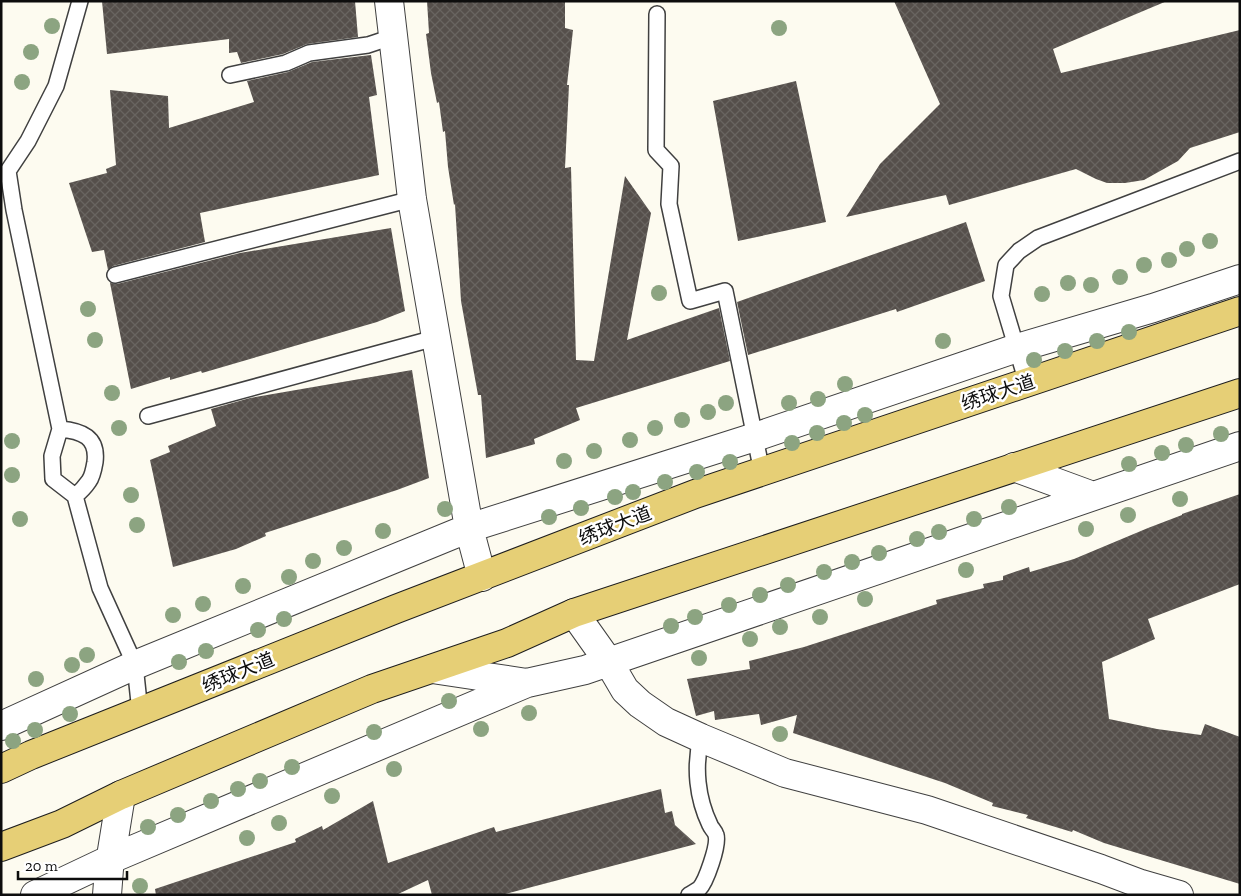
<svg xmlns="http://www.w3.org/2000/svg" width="1241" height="896" font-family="'Zilla Slab','Noto Sans SC',serif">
<defs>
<pattern id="building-cross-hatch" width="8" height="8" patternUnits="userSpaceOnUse" patternTransform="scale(1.25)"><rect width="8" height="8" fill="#554f4b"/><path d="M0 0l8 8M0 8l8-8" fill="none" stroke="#686460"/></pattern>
</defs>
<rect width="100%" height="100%" fill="#fdfbf0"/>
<!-- building -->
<path fill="url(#building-cross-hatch)" d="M102,1h253l3,36 -51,7 -24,10 -42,9 -4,-11 -8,1v-14l-122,15z
M427,1h138v27l8,2 -6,55h2l-4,83 6,-1 5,193 18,1 31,-185 26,37 -24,127 92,-32 11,53 -154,47 4,12 -46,19 1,5 -49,14 -5,-63h-3l-17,-94 -6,-97 -1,1 -6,-38 -3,-36 -2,1 -4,-30 -2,1 -6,-30 -5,-39 3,-1z
M894,1h273l-114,48 8,24 179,-43v102l-50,16 -12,13 -34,19 -19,3h-18l-11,-4 -20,-10 -127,36 -3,-10 -100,22 34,-53 60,-60z
M371,55l6,40 -8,2 10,78 -179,38 5,29 -92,24 -5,4 -4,-20 -12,2 -23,-69 38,-10 -1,-4 10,-4 -6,-75 58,6 1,32 85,-26 -7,-21 41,-9 24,-10z
M796,81l30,141 -88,19 -25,-140z
M966,222l19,59 -88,31 -1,-3 -148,46 -11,-53z
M391,228l14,83 -28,11 -175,51 -1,-2 -31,9v-3l-39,12 -21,-106 7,1 123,-31z
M412,370l17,108 -32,12 -132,43 1,3 -30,13 -63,18 -23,-107 20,-8 -2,-6 48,-20 -5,-17 39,-11z
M1240,494v90l-92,35 7,20 -53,23 7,57 48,10 44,6 4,-11 35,13v147l-136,-41 -31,-13 -1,2 -46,-14 2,-3 -36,-9 1,-3 -48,-20 -152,-50 4,-18 -36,10 -2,-11 -44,6 -1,-9 -18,5 -9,-37 63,-10 -1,-8 55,-14 133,-43 -1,-4 48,-12 -1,-4 20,-4v-4l26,-9 1,5 44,-13 74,-31 34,-13v-1z
M661,789l4,24 7,-2 3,14 21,19 -195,51h-69l-4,-15 -32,15h-240l-1,-6 141,-47 -1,-3 27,-13 1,4 50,-29 15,62 106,-36 2,5z"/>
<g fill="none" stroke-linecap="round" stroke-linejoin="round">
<defs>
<path id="lane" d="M80,1l-24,85 -28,55 -20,30 6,39 46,219 -8,27 1,23 22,17 25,92 35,77 5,47
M657,14l-1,136 15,16 -2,38 21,97 35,-10 37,181
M230,75l56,-12 23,-10 59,-8 24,-8
M115,275l297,-76
M1027,383l-26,-87 5,-31 13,-14 19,-13 202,-77
M148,416l287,-78
M60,429c22,2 38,8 35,33 -1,6 -3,15 -6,19 -4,6 -9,11 -14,15
M689,895c3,-2 7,-4 10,-6 7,-7 20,-44 17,-54 -1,-4 -5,-7 -6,-10 -13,-27 -16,-58 -9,-87"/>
<path id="street" d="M389,1l23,198 57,329 13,49
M1014,467l79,29
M574,613l34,48 17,29 15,14 26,18 35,16 84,35 142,37 174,59 40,15 38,11
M432,669l95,14
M1,726l134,-61 334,-137 286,-91 262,-89 136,-40 87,-29
M35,895l76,-36 416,-176 58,-13 655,-224
M107,895l2,-26 12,-74"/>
<path id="primary" d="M1,769l30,-14 365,-146 299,-115 545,-183
M1,847l61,-23 59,-29 251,-106 135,-46 67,-30 666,-220"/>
</defs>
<!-- lane casing -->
<use href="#lane" stroke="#404040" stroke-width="18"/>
<!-- street casing -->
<use href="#street" stroke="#404040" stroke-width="30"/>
<!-- primary casing -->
<use href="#primary" stroke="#1e1e1e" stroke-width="30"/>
<!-- lane -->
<use href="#lane" stroke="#fff" stroke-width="15"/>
<!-- street -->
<use href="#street" stroke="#fff" stroke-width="28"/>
<!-- primary -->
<use href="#primary" stroke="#e6cf76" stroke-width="28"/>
</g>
<!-- trees -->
<g fill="#8ca481">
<circle cx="52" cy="26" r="8"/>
<circle cx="779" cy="28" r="8"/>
<circle cx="31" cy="52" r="8"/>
<circle cx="22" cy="82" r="8"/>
<circle cx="1210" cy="241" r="8"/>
<circle cx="1187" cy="249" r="8"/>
<circle cx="1169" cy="260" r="8"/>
<circle cx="1144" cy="265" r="8"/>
<circle cx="1120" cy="277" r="8"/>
<circle cx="1068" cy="283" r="8"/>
<circle cx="1091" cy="285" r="8"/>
<circle cx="659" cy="293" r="8"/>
<circle cx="1042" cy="294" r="8"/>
<circle cx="88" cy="309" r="8"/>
<circle cx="1129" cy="332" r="8"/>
<circle cx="95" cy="340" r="8"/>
<circle cx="943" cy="341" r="8"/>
<circle cx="1097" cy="341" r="8"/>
<circle cx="1065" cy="351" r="8"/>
<circle cx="1034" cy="360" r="8"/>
<circle cx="845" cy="384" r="8"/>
<circle cx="112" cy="393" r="8"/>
<circle cx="818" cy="399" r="8"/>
<circle cx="726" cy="403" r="8"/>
<circle cx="789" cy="403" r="8"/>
<circle cx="708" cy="412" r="8"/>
<circle cx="865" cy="415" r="8"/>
<circle cx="682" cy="420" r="8"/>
<circle cx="844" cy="423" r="8"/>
<circle cx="119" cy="428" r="8"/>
<circle cx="655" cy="428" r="8"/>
<circle cx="817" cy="433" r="8"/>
<circle cx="1221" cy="434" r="8"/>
<circle cx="630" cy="440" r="8"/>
<circle cx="12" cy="441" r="8"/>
<circle cx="792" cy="443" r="8"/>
<circle cx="1186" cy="445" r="8"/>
<circle cx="594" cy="451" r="8"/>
<circle cx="1162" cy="453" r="8"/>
<circle cx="564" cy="461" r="8"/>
<circle cx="730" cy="462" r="8"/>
<circle cx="1129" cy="464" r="8"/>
<circle cx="697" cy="472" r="8"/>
<circle cx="12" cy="475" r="8"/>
<circle cx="665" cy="482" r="8"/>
<circle cx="633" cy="492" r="8"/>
<circle cx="131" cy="495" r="8"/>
<circle cx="615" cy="497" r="8"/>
<circle cx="1180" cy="499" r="8"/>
<circle cx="1009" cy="507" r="8"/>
<circle cx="581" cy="508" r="8"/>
<circle cx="445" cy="509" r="8"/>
<circle cx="1128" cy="515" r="8"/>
<circle cx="549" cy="517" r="8"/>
<circle cx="20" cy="519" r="8"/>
<circle cx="974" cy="519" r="8"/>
<circle cx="137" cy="525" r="8"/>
<circle cx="1086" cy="529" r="8"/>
<circle cx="383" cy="531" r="8"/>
<circle cx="939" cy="532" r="8"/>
<circle cx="917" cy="539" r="8"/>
<circle cx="344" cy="548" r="8"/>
<circle cx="879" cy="553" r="8"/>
<circle cx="313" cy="561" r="8"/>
<circle cx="852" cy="562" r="8"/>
<circle cx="966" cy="570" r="8"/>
<circle cx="824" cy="572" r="8"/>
<circle cx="289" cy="577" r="8"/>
<circle cx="788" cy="585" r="8"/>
<circle cx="243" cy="586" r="8"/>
<circle cx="760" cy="595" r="8"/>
<circle cx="865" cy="599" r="8"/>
<circle cx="203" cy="604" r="8"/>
<circle cx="729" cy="605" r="8"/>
<circle cx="173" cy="615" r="8"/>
<circle cx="695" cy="617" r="8"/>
<circle cx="820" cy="617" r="8"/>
<circle cx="284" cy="619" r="8"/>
<circle cx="671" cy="626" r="8"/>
<circle cx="780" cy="627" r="8"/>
<circle cx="258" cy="630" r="8"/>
<circle cx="750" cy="639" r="8"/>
<circle cx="206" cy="651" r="8"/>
<circle cx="87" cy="655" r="8"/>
<circle cx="699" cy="658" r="8"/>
<circle cx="179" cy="662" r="8"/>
<circle cx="72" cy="665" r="8"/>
<circle cx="36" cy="679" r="8"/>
<circle cx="449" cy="701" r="8"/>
<circle cx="529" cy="713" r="8"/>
<circle cx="70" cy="714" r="8"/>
<circle cx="481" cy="729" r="8"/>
<circle cx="35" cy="730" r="8"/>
<circle cx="374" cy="732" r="8"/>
<circle cx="780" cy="734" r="8"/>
<circle cx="13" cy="741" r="8"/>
<circle cx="292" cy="767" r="8"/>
<circle cx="394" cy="769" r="8"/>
<circle cx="260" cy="781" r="8"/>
<circle cx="238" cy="789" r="8"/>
<circle cx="332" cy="796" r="8"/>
<circle cx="211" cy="801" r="8"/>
<circle cx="178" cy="815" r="8"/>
<circle cx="279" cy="823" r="8"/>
<circle cx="148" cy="827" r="8"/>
<circle cx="247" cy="838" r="8"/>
<circle cx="140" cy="886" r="8"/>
</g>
<g text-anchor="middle" stroke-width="5" stroke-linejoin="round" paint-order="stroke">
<!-- street labels -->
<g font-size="19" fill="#0d0d0d" stroke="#fff">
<text transform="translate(998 392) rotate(-18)" y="7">绣球大道</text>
<text transform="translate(615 525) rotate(-21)" y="7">绣球大道</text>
<text transform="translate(238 672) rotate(-22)" y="7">绣球大道</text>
</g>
</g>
<!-- border -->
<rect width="1241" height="896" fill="none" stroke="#0d0d0d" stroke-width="5"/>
<!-- scale -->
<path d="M18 871v8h109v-8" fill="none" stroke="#0d0d0d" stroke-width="2.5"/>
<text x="25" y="871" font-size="15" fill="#0d0d0d" stroke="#ffffff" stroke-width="4" paint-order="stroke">20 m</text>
</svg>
